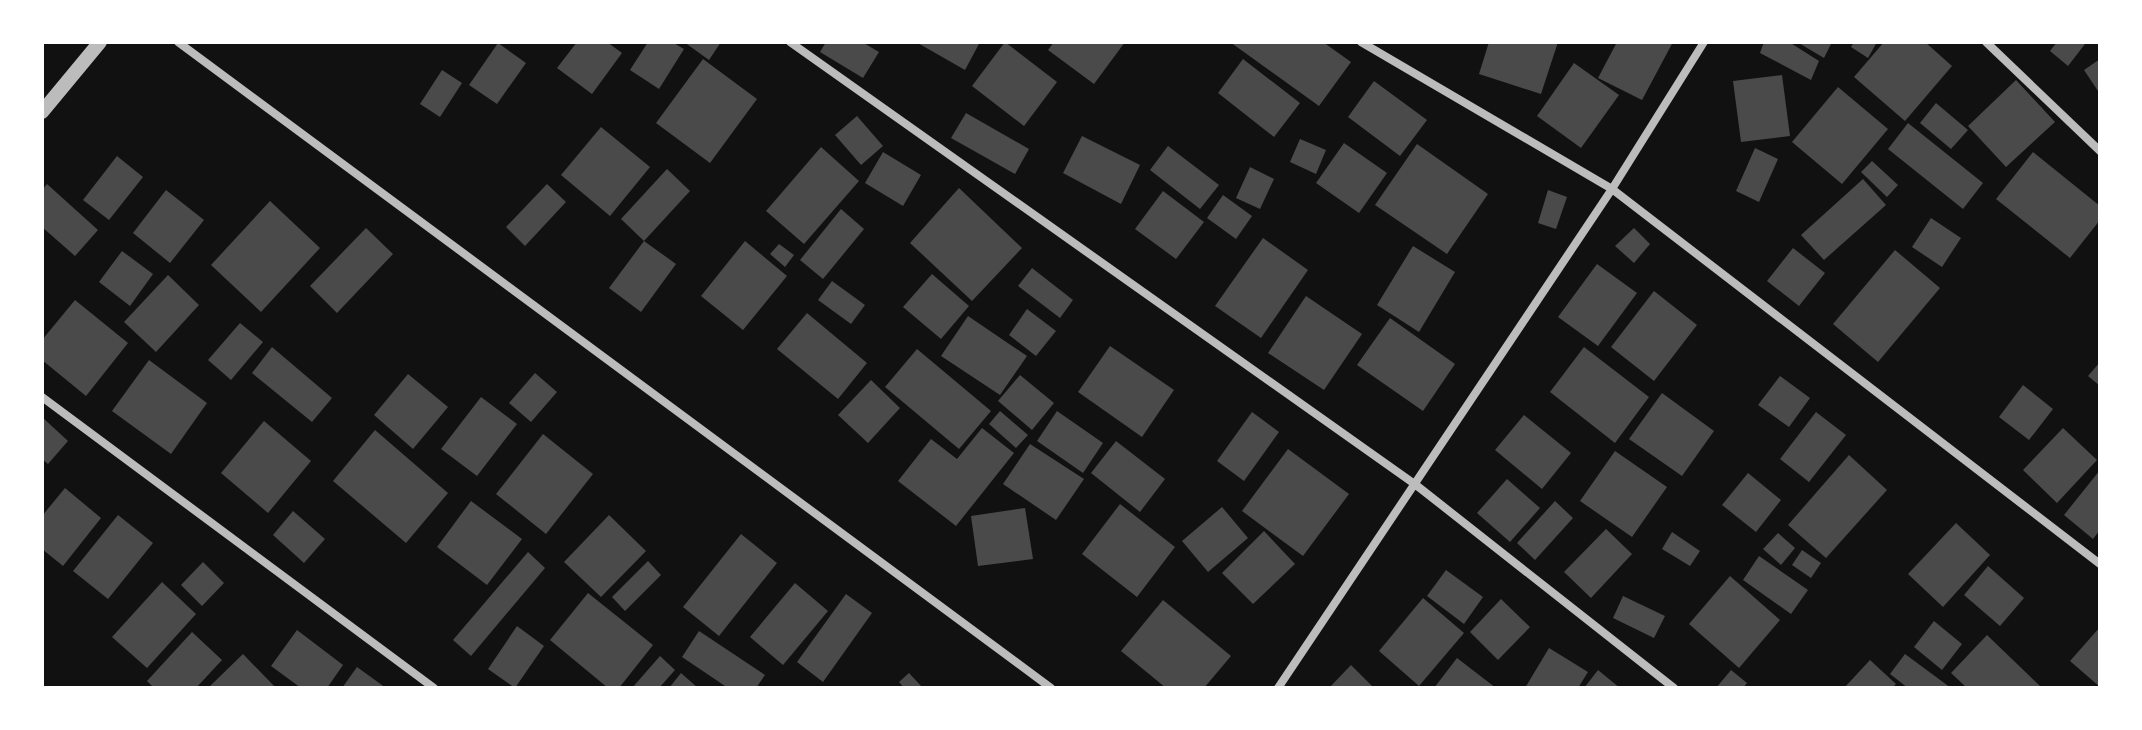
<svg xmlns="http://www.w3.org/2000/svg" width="2142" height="730" font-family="Roboto,sans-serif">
<rect width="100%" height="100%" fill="#111"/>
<!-- building -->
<path fill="#4a4a4a" d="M577,42h30l15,11 -30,41 -35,-26z
M648,42h24l12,7 -25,40 -29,-19z
M684,42h37l-12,18z
M826,42h36l17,10 -16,26 -43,-26z
M916,42h64l-15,28z
M1005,42l52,40 -33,44 -52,-40z
M1054,42h71l-31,42 -46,-34z
M1230,42h93l28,20 -32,44z
M1489,42h69l-17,52 -62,-20z
M1617,42h56l-31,58 -44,-22z
M1764,42h25l30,19 -8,19 -51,-27z
M1797,42h35l-8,16z
M1854,42h23l-9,16 -17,-11z
M1884,42h41l27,24 -47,55 -51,-44z
M2057,42h26l2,2 -17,22 -18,-15z
M498,43l28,20 -29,41 -28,-19z
M703,59l54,40 -47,64 -54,-40z
M1243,59l57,44 -26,34 -56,-44z
M2100,59v35l-16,-24z
M1574,63l45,32 -38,53 -44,-32z
M442,70l20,13 -22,34 -20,-13z
M1782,75l8,61 -49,6 -8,-61z
M2016,80l39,42 -49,45 -38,-41z
M1374,81l53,39 -27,36 -52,-39z
M1838,87l50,42 -46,55 -50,-42z
M1936,103l32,27 -17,19 -31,-26z
M966,113l63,36 -14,25 -64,-36z
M857,116l26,30 -22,19 -26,-30z
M1908,123l75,60 -20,26 -75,-60z
M601,127l49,40 -40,49 -49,-41z
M1082,136l58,29 -19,39 -58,-31z
M1300,139l26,11 -10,24 -26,-12z
M1344,143l43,30 -28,40 -43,-30z
M1417,144l71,50 -41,60 -72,-49z
M1168,146l51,39 -19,24 -50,-39z
M821,147l38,34 -55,63 -38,-33z
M1755,148l23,11 -19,43 -23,-11z
M883,152l38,23 -18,31 -38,-23z
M2033,152l67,54v14l-30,38 -74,-59z
M117,156l26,21 -34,43 -26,-20z
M1872,161l26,24 -11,12 -26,-25z
M1250,167l24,12 -14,30 -24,-11z
M667,169l23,22 -46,50 -23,-22z
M1863,179l23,26 -62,55 -23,-25z
M47,184l51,46 -23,26 -33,-29v-37z
M547,184l19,18 -41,44 -19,-19z
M959,188l63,60 -50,53 -62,-58z
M166,190l38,30 -34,43 -37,-30z
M1548,190l19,7 -11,32 -18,-6z
M1163,191l41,31 -28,37 -41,-30z
M1223,195l29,21 -16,23 -29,-21z
M270,201l50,47 -59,64 -50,-47z
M841,209l23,20 -41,50 -23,-19z
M1931,218l30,20 -19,29 -30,-20z
M366,228l27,26 -56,59 -27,-27z
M1634,228l16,16 -16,19 -19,-17z
M1263,238l45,32 -47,68 -46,-32z
M644,241l32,23 -35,48 -32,-24z
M745,241l42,35 -44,54 -42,-34z
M779,244l15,11 -9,12 -15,-13z
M1413,246l42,26 -36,60 -42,-27z
M1793,248l32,25 -26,33 -32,-25z
M1895,250l45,38 -62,74 -45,-38z
M122,251l31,23 -23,32 -31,-24z
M1597,264l40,29 -39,53 -40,-29z
M1032,268l41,32 -13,18 -42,-32z
M932,274l37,32 -28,33 -38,-32z
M168,275l31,30 -43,47 -32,-30z
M832,281l33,24 -14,19 -33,-24z
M1654,291l43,34 -43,56 -43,-34z
M1306,296l56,38 -38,56 -56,-37z
M75,300l53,43 -42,53 -44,-36v-20z
M1027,309l29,22 -20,25 -27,-21z
M807,313l60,50 -29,36 -61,-50z
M968,316l59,40 -27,39 -59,-39z
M1390,318l65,46 -32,47 -66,-46z
M240,323l23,19 -32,38 -23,-20z
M1110,346l64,44 -32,47 -64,-45z
M272,347l60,51 -20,24 -60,-49z
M1584,347l65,50 -34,46 -65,-51z
M917,349l74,62 -32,38 -74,-62z
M149,360l58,43 -36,51 -59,-43z
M2100,362v24l-12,-10z
M535,373l22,19 -26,30 -22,-19z
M408,374l40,33 -35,42 -39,-34z
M1020,375l34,28 -22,27 -34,-29z
M1780,376l30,22 -21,29 -31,-22z
M871,380l29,28 -32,35 -30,-28z
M2023,385l30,24 -24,31 -30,-23z
M1662,393l52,38 -32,45 -53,-37z
M481,397l36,27 -40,52 -36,-27z
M1000,411l28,24 -12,13 -27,-24z
M1057,411l46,32 -20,30 -46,-32z
M1252,412l27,20 -35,49 -27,-20z
M1816,412l30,23 -37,47 -29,-23z
M1524,415l47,38 -29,36 -47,-39z
M42,417l26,24 -20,23 -6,-5z
M264,421l47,40 -43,52 -47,-40z
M982,428l32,25 -58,73 -58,-45 33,-42 26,20z
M2063,428l34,32 -40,43 -34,-33z
M375,430l73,63 -42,50 -73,-62z
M543,434l50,40 -47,60 -50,-40z
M1116,441l49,38 -25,33 -49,-39z
M1030,444l54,35 -28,41 -53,-36z
M1288,449l61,45 -46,62 -61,-45z
M1615,451l52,36 -35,50 -52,-36z
M1849,455l38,35 -61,68 -38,-33z
M2100,470v60l-7,9 -29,-24z
M1748,473l33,27 -25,32 -34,-27z
M1507,479l33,29 -30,34 -33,-29z
M65,488l36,30 -38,48 -21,-17v-33z
M471,501l51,38 -35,46 -50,-38z
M1555,501l18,17 -38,42 -18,-17z
M1120,504l55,43 -38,50 -55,-43z
M1222,507l26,31 -40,34 -26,-31z
M1025,508l8,51 -55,7 -7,-50z
M293,511l32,28 -21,24 -31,-28z
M118,515l35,28 -45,56 -35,-28z
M609,515l37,36 -45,46 -37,-35z
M1956,523l34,32 -47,52 -35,-33z
M1606,529l26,25 -41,44 -27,-26z
M1264,531l31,33 -42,40 -31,-31z
M1672,532l28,19 -10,15 -28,-17z
M1778,533l17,15 -14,17 -18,-16z
M741,534l36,29 -58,73 -36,-29z
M1802,550l19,13 -10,15 -19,-13z
M528,552l17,16 -74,88 -18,-16z
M1759,556l49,34 -17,24 -48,-34z
M648,561l13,14 -36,36 -13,-14z
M203,562l21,21 -22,23 -21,-21z
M1988,566l36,32 -24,28 -36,-31z
M1446,570l37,27 -19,27 -37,-28z
M1730,576l50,44 -41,48 -50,-44z
M162,582l34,32 -49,54 -35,-31z
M795,583l33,28 -45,54 -33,-28z
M588,593l65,52 -34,43h-11l-58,-48z
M846,594l26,19 -49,69 -26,-20z
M1623,596l42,20 -11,22 -41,-20z
M1423,598l41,35 -45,53 -40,-35z
M1501,599l29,28 -32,33 -28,-28z
M1163,600l68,56 -27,32h-38l-45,-37z
M1934,621l28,23 -20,26 -28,-23z
M517,626l27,20 -29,42 -27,-19z
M2100,627v60l-30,-26z
M297,630l46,35 -16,23h-26l-30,-22z
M699,631l66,44 -9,13h-28l-46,-31z
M192,632l30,28 -26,28h-42l-7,-7z
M1987,635l55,53h-75l-16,-15z
M1549,648l39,24 -10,16h-53z
M243,654l33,34h-68z
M1905,654l46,34h-43l-18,-14z
M660,656l15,14 -16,18h-27z
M1457,658l39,30h-62z
M1870,660l26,24 -4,4h-48z
M1351,665l23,23h-45z
M357,667l29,21h-44z
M1598,670l22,18h-36z
M1731,670l16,13 -4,5h-27z
M681,673l17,15h-29z
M909,673l14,15h-19l-5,-6z"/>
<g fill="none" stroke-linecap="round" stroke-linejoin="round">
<!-- minor -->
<path stroke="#bcbcbc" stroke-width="8" d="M178,42l873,646
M790,42l626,443 258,203
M1361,42l251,147 488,375
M1986,42l114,109
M42,397l392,291
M1278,688l334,-499 92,-147"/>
<!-- tertiary -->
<path stroke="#bcbcbc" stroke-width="14" d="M42,112l58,-70"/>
</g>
<!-- border -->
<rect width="2142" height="730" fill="none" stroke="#ffffff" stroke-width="88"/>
</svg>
